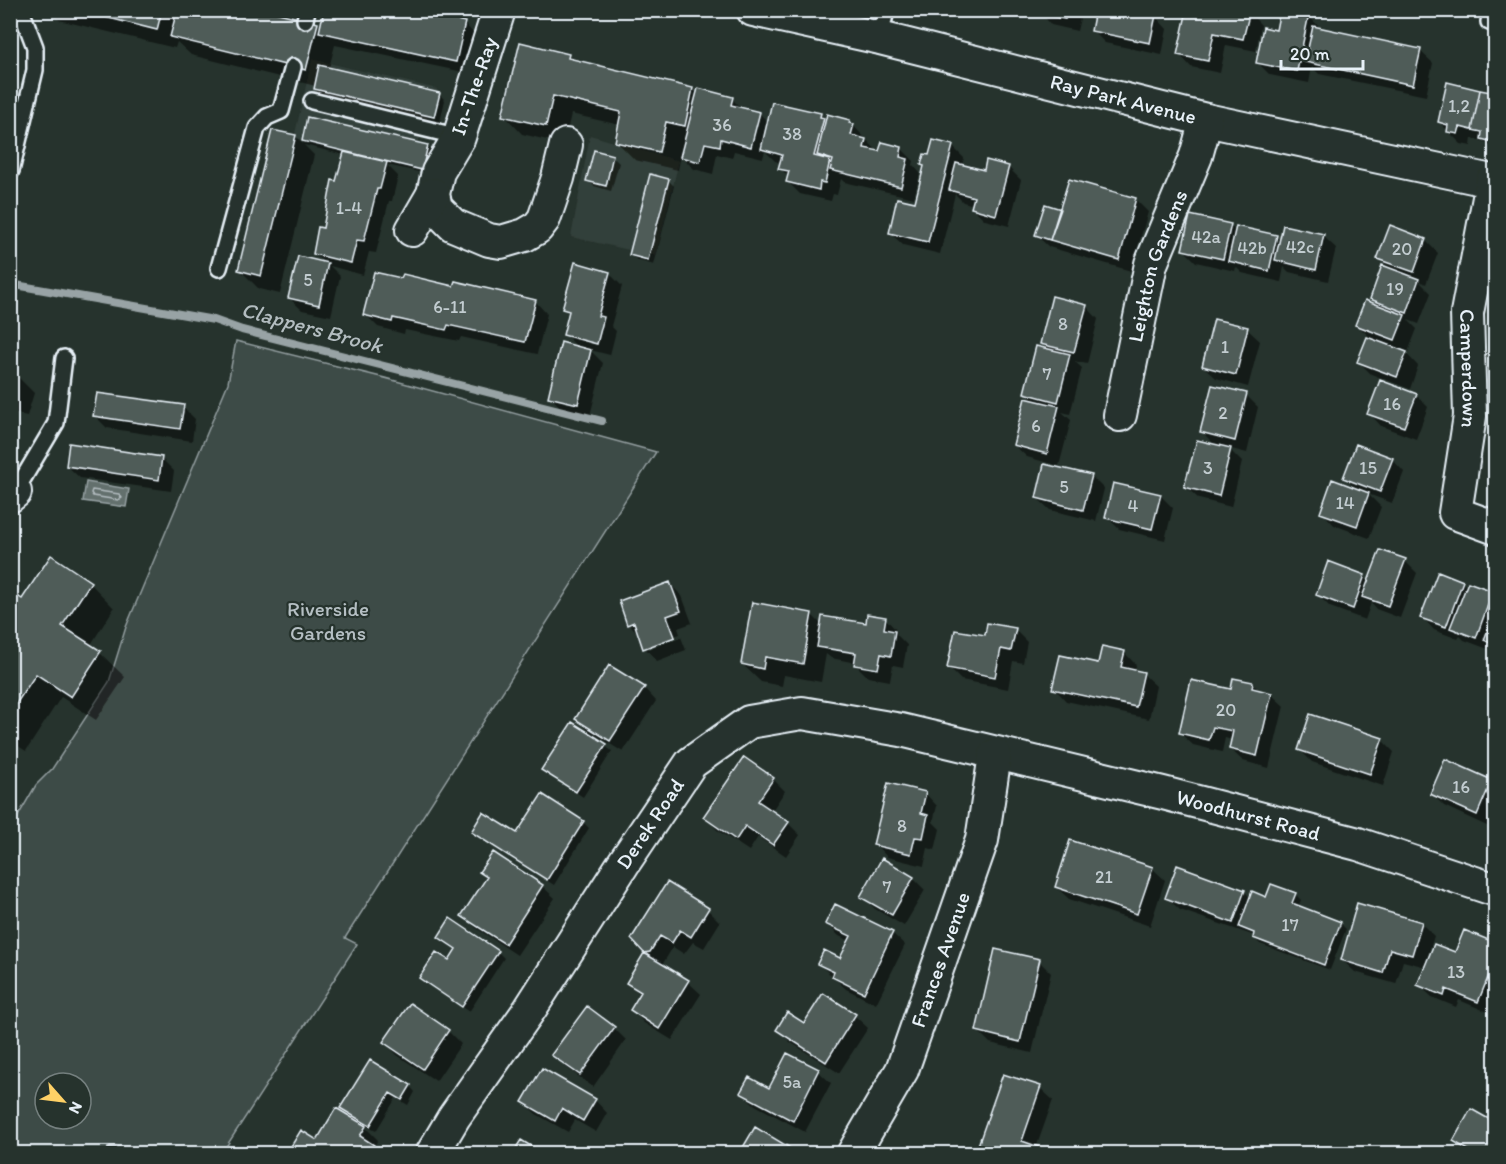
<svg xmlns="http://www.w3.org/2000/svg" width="1506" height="1164" font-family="Itim,sans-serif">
<rect width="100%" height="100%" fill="#26332d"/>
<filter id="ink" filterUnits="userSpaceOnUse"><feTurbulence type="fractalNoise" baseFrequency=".0167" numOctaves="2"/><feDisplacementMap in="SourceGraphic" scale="12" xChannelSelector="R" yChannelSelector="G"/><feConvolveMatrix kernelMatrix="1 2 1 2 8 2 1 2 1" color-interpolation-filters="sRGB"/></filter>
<g filter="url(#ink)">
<!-- built -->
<path fill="#333f3a" d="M312,59l125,30 -19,54 2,24 -126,-29z
M590,135l89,26 -23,95 -85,-19z"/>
<!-- green -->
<path fill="#3e4b47" stroke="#939ea0" stroke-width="1.5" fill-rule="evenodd" d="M236,341l149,37 271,74 -311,486 12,6 -135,209 -211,1v-326l25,-43 16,-16 57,-87 17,-55 102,-244zM45,1083h36v36h-36z"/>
<!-- water -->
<path fill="#636f6d" stroke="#98a3a5" stroke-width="1.5" d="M86,482l43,7 -3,18 -43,-6z"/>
<!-- shadow -->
<path fill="#0007" d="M50,10h211l56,14 5,5 142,-6 12,13 -8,37 -133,-28 -6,23 110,26 6,6 -5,22 -119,-27 -6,-6 1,-3 -125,-31 -14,-13 -2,6 -116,-28z
M1039,10h43l-5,21 -26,-6z
M1188,10l61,2 12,13 -5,26 -30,-6 -6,28 -29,-6 -12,-13z
M1282,10l26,6 13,12 99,23 13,12 -7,33 -107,-22 -7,-7 -3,16 -39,-8 -13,-13 20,-31z
M1155,16l12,13 -5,26 -57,-12 -13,-13z
M569,56l6,5 118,28 5,5 34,5 10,10 17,4 10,10 51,-9 7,7h22l29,31 23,-4 13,13 -1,4 7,8 -6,25 -70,-16 -3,-3 -4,16 -4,-1 -2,7 -31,-7 -13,-13 2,-4 -9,-9 1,-5 -6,-2 -10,-10 -2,7 -29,-7 -2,7 -15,-4 -4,20 -19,-5 -13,-13 -3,14 -43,-10 -19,-19 4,-16 -49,-11 -7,30 -42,-10 -18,-19z
M1496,95v56l-11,-9 -13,-4 -1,8 -10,-2 -22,-22z
M309,118l118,28 6,6 -5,22 -41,-9 11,11 -6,25h-3l-13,52 -7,-1 -6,23 -33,-9 10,10 -9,40 -29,-6 -13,-12 35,-35 -10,-10 10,-23 20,-75 -40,-10 10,10 -34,139 -21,-5 -19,-19 55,-134 8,8z
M952,146l12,12 -2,8 23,6 23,-5 13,13 -12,46 -24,-6 -12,-12 1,-3 -11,-3 -8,-8 -15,60 -37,-9 -13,-12 26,-29 9,-36 -2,-3 7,-8z
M595,152l18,5 6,6 -8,28 -17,-5 -6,-6z
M669,181l5,5 -20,79 -17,-5 -6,-5z
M1135,199l13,13 -17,59 -82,-24 -13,-12 26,-24z
M1230,225l6,6 40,6 5,4 42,-5 13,12 -8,33 -39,-9 -5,-5 -3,15 -39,-9 -6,-6 -1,4 -39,-9 -13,-13z
M1425,240l13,13 -12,31 -7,-3 12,12 -12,31 -11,-4 9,9 -9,23 -6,-3 16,17 -8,23 -39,-15 -12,-12 15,-21 -17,-16 23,-18 -8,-8 19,-29 -12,-12z
M609,273l13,13 -11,40 5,5 -6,24 -20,-5 13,13 -13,53 -28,-7 -12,-13 28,-48 -13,-14 5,-19 -6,-7z
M454,288l81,13 12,13 -10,40 -76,-17 -2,4 -54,-11 -1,4 -26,-7 -13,-13z
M1086,306l12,13 -11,45 -13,-3 8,7 -12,46 -8,-2 9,8 -12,46 -32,-9 -13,-12 20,-44 -8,-8 23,-42 -7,-8z
M1247,329l13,12 -12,46 -32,-9 -13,-12z
M10,373l5,1 19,19 -7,23 -17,-4z
M1246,395l12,12 -11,46 -19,-5 14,14 -11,45 -32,-8 -13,-12 30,-41 -14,-14z
M1416,395l12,12 -12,32 -35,-13 -12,-13z
M183,407l12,12 -3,22 -85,-13 -12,-12z
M161,458l13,13 -3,20 -91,-13 -13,-12z
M1392,459l12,13 -12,31 -24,-9 13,13 -12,31 -35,-13 -12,-13 35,-22 -12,-12z
M1091,476l13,13 -8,32 -46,-11 -13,-12z
M1160,495l13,13 -8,32 -46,-11 -12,-12z
M1405,561l12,12 -17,45 -24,-9 -5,-6 -6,17 -35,-13 -12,-12 46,-19 5,6z
M1462,582l5,5 1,-3 25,8 3,3v55l-6,-5 -2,4 -24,-9 -4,-4 -2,3 -24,-9 -12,-13z
M90,583l24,25 -24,38 10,7 25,24 -29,43 -35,-23 -35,54 -16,-10v-148l13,8z
M670,584l12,12 10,27 -14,5 2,6 -31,11v4l32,-12 5,13 -29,11 -12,-13 -5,-13 -11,-11z
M811,614l11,11h45l18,-7 12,13v4l10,10 -4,22 -10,-2 -3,16 -22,-4 -12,-12v-2l-25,-5 -5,-4 -5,28 -37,-7 -2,11 -21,-4 -19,-18z
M1015,630l12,12 -4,21 -10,-2 -5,28 -47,-9 -12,-12 37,-31z
M1124,652l12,13 -1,7 8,2 13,12 -7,33 -83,-18 -12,-13z
M1253,684l7,7 11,3 13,12 -15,62 -26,-7 -13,-12 2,-9 -7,-2 -3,14 -29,-7 -13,-12 52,-42z
M644,688l12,13 -33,51 -34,-21 -12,-12z
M572,724l40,27 -29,46 -40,-27z
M1382,740l12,12 -11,34 -71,-24 -13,-13z
M1446,761l45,21 5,4v27l-7,14 -45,-21 -12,-12z
M773,779l12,12 -14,21 17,11 12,12 -14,21 -28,-19 -9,14 -32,-21 -12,-13z
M925,793l12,13 -4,16 7,7 -5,21 -7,-2 -4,18 -37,-9 -12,-13z
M583,822l6,6 -35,57 -75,-47 -6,-6 45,3z
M1152,868l13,12 -15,46 -81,-27 -13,-12z
M481,872l61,14 13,12 -38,57 -41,-27 -13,-12 25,-37z
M913,878l12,12 -21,36 -29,-17 -13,-13z
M1244,891l7,7 16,1 28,-5 6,6 -3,7 42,16 6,6 -16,41 -70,-26 -6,-6 1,-2 -75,-26 -13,-12z
M708,910l12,12 -16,26 -11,-6 -9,12 -11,-7 -11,18 26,17 13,12 -29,46 -28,-17 -12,-13 9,-15 -13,-13 18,-29 -13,-14z
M1421,923l13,13 -8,25 2,1 68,-18v56l-6,13 -31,-13 -3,7 -24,-10 -13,-12 7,-18 -23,-6 -7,23 -41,-12 -13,-12z
M827,924l65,9 13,12 -29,59 -30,-15 -27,-25 22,-4 9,-19 -11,-5z
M440,937l58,15 6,6 -35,54 -48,-34 28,-16 8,-12z
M1039,961l12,12 -19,80 -42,-10 -12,-12z
M824,995l31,21 13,12 -29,45 -49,-31 -12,-13 27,-4z
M410,1005l38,26 13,13 -25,37 -39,-26 -12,-13z
M614,1028l12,12 -33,47 -27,-20 -13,-13z
M788,1055l30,16 13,12 -26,49 -50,-27 -13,-12 27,-3z
M410,1086l5,6 -7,13 -12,-7 -20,33 -14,-7 16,16 -4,6 7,8h-83l-6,-7 25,-5 35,-24 -10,-10z
M1040,1088l13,12 -17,48 11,6h-70z
M595,1100l12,13 -11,19 -21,-12 -7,12 -32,-18 -12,-12z
M1455,1141l41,13h-28z"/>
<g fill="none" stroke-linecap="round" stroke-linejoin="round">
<!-- shore -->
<path stroke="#b3bdc0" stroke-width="1.5" d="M92,490l27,4 3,4 -4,2 -25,-4 -2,-3z"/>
<!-- stream -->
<path stroke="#98a3a5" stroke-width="8" d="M10,284l204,36 28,10 360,91"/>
</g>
<!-- building -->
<path fill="#505c59" stroke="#e8f1f8" stroke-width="1.5" d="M77,10h85l-5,20z
M177,10h90l51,13 -12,47 -136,-33z
M324,10h89l52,12 -9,40 -137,-30z
M1038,10h29l-2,9 -28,-6z
M1095,10h39l22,5 -6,28 -59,-12z
M1187,10l63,1 -7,28 -29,-6 -6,28 -31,-6z
M1280,10l29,4 -12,57 -41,-8 7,-36 13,3z
M1313,26l108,23 -8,36 -108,-23z
M520,42l49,12 -1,4 125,30 -8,38 -19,-4 -7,30 -44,-10 6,-30 -68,-16 -7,30 -44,-10z
M319,65l121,28 -6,24 -120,-28z
M1447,82l33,8 -8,40 -12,-3 -2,7 -11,-2 1,-7 -10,-3z
M698,88l35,9 -2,8 29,7 -9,35 -30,-8 -1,7 -15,-3 -5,19 -20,-5z
M1480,90l16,3v42l-3,7 -12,-3 1,-7 -10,-2z
M772,102l49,11 -1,4 4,1 -10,38 16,4 -5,23 -5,-1 -1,8 -33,-8 3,-11 -11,-2 4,-14 -21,-6z
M827,114l23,6 -1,3 5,1 -3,11 15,4 -2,9 15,3 3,-9 20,5 -2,10 8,2 -7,28 -71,-17 3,-10 -16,-5z
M307,117l121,28 -6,25 -120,-29z
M272,130l24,5 -35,141 -23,-6z
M933,140l20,5 -25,97 -39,-9 8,-35 18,4 9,-36 -3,-1 3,-11 5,1z
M594,150l19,5 -7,31 -20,-5z
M344,152l43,10 -7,27h-3l-13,52 -7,-1 -6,23 -38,-9 5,-27 5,1 9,-48 4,1z
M986,160l23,6 -13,49 -25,-7 3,-11 -25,-7 7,-27 28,7z
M650,174l19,5 -21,81 -19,-5z
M1069,179l67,19 -17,62 -69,-20z
M1045,204l16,5 -11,31 -15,-5z
M1190,215l41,9 -8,35 -41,-9z
M1283,225l41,9 -8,36 -41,-10z
M1390,225l36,14 -12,33 -37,-13z
M1236,226l41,9 -8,36 -41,-10z
M298,256l30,7 -9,42 -31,-7z
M575,262l35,10 -12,44 6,1 -7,27 -34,-9 6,-24 -7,-2z
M1382,265l37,14 -12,34 -37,-14z
M374,272l27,6 2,-4 50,12 2,-5 81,19 -11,42 -77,-17 -2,5 -53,-12 -1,4 -29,-7z
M1052,296l35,9 -13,47 -34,-8z
M1365,300l40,15 -10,25 -40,-15z
M1214,319l34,8 -12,48 -34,-9z
M1367,337l40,15 -10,25 -40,-15z
M561,342l30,8 -13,54 -30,-7z
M1036,346l34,8 -12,48 -34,-9z
M10,371l6,2 -6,18z
M1380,380l37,14 -13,33 -37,-13z
M1212,385l35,8 -12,48 -35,-9z
M97,393l87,12 -4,24 -87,-13z
M1025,398l34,8 -12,48 -34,-9z
M1197,440l34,8 -12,48 -35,-9z
M69,443l93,14 -3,23 -93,-14z
M1356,444l37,14 -13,34 -37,-14z
M1044,464l48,11 -9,35 -47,-12z
M1332,479l37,14 -12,33 -37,-13z
M1113,483l48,11 -9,35 -47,-11z
M1380,550l26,9 -18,47 -26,-9z
M51,555l40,27 -29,44 39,25 -30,46 -35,-23 -26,39v-122l12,8z
M1328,561l37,14 -12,34 -37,-14z
M1438,571l25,10 -17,46 -26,-9z
M670,582l11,29 -14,5 8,21 -32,12 -9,-27 -7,3 -8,-24z
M1468,582l25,9 -17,47 -26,-10z
M752,602l60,11 -9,51 -38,-7 -2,12 -22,-5z
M1496,608v37l-12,-5z
M867,614l19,3 -2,12 11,2 -4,25 -10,-2 -3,15 -24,-4 2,-12 -39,-6 5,-31 44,7z
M987,623l29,5 -5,23 -10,-2 -6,28 -48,-9 8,-38 30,5z
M1102,646l23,5 -4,16 23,5 -8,35 -84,-18 8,-34 38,8z
M609,665l36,22 -35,54 -35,-22z
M1233,678l20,4 -1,6 20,5 -15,63 -28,-7 4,-18 -20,-4 -4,13 -30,-7 12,-53 40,9z
M1310,714l73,24 -13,36 -72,-24z
M572,722l35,22 -31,48 -35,-22z
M744,757l30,21 -16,23 31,21 -16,23 -28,-19 -9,14 -33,-23z
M1445,759l47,21 -15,35 -47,-21z
M888,783l38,9 -5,21 7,2 -5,23 -8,-1 -4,17 -38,-9z
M542,794l42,27 -37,59 -76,-48 12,-20 34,21z
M1070,840l83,27 -16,47 -82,-27z
M493,852l50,33 -38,59 -44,-28 26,-39 -8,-5z
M882,858l32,19 -22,38 -32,-18z
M1177,865l68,25 -12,33 -68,-25z
M667,882l42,26 -18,29 -11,-7 -8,13 -12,-7 -10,16 -6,1 -13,-14z
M1271,884l25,9 -4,10 49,19 -17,43 -71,-27 1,-5 -15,-6 13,-36 14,6z
M1357,903l65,19 -10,33 -22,-6 -7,24 -42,-13z
M835,904l58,28 -29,61 -32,-16 2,-5 -17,-8 7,-14 16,8 11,-22 -26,-12z
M450,918l49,33 -37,56 -43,-29 17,-26 13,8 7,-11 -18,-12z
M1464,930l32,13v15l-18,44 -32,-13 -2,7 -27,-11 17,-41 21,8z
M995,949l45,10 -20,83 -44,-11z
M644,953l45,27 -30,49 -29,-19 11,-18 -15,-9z
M823,993l33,21 -30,48 -50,-32 11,-18 17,11z
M410,1003l39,27 -26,39 -40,-27z
M587,1006l28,21 -35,48 -29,-20z
M787,1053l32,16 -26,52 -53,-28 9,-16 20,11z
M370,1060l41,25 -9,15 -12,-7 -20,33 -30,-18z
M542,1068l54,31 -13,22 -21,-13 -7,13 -33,-19z
M1003,1074l38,12 -19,55 23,8 -1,5h-69z
M336,1108l30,18 -6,10 14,9 -5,9h-8l-5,-4 -2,4h-54l-10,-6 11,-18 16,10z
M1471,1109l25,14v31h-21l-22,-13z
M755,1127l42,25 -1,2h-57z
M521,1140l23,14h-32z
M108,1147l35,1v6h-35z"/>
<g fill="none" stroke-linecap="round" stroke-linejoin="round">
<defs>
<path id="lane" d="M1491,10l-2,12 7,2
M305,20l2,-10
M880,38l6,-28
M312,101l147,36
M11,171l24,-101v-23l-14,-37
M219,268l38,-140 10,-11 14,-6 12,-44
M15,492l41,-69 8,-65"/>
<g id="street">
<path d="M499,10l-40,127 -21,35 -5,22 3,14 17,17 36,15 12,2 24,-7 12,-7 7,-9 14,-41 8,-33"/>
<path id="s1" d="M753,10l127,28 326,82 290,62"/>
<path id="s2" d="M1492,182l-25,131 3,103 -15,97 41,15"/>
<path d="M412,230l21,-36"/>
<path id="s3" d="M1120,415l31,-151 45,-108 10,-36"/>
<path d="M10,496l5,-4"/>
<path id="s4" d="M432,1154l22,-37 76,-108 93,-145 68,-101 58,-41 53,-9 99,17 262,63 195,51 138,46"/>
<path id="s5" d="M853,1154l49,-84 80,-230 13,-85"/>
</g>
</defs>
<!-- lane casing -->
<use href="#lane" stroke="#e8f1f8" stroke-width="20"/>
<!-- street casing -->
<use href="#street" stroke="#e8f1f8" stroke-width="36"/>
<!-- lane -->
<use href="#lane" stroke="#26332d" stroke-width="15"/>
<!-- street -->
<use href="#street" stroke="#26332d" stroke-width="32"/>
</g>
</g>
<g text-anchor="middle" stroke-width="4.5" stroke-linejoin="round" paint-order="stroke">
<!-- number labels -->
<g font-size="18" fill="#c2ccd0">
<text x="1459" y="112">1,2</text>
<text x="722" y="131">36</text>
<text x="792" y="140">38</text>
<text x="349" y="214">1-4</text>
<text x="1206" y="243">42a</text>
<text x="1300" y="253">42c</text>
<text x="1252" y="254">42b</text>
<text x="1402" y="255">20</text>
<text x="308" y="286">5</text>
<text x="1395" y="295">19</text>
<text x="450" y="313">6-11</text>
<text x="1063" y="330">8</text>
<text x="1225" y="353">1</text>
<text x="1047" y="380">7</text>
<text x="1392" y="410">16</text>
<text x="1223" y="419">2</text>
<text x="1036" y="432">6</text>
<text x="1208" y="474">3</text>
<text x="1368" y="474">15</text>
<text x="1064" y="493">5</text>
<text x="1345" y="509">14</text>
<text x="1133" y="512">4</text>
<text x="1226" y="716">20</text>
<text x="1461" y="793">16</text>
<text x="902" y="832">8</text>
<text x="1104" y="883">21</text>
<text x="887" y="893">7</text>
<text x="1290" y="931">17</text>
<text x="1456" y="978">13</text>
<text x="792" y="1088">5a</text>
</g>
<!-- street labels -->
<g font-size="21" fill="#e8f1f8" stroke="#26332d">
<text transform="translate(474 86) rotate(-71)" y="7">In-The-Ray</text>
<text dy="7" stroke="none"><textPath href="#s1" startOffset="381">Ray Park Avenue</textPath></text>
<text dy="7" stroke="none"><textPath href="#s3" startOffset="154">Leighton Gardens</textPath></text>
<text dy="7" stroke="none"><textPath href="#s2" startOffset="189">Camperdown</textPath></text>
<text dy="7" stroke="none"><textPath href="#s4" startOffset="1052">Woodhurst Road</textPath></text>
<text dy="7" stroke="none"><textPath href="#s4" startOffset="396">Derek Road</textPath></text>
<text dy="7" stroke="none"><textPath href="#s5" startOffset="214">Frances Avenue</textPath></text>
</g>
<!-- park labels -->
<g font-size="21" fill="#b5bfc3" stroke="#26332d">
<text x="328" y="616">Riverside<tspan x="328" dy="24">Gardens</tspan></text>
</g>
<!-- water labels -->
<g font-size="22" font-style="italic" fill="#b3bdc0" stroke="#26332d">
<text transform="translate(312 327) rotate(15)" y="8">Clappers Brook</text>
</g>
</g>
<!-- margin -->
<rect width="1506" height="1164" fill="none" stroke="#26332d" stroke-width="36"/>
<rect x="18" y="18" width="1470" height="1128" fill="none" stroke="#e8f1f8" stroke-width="2" filter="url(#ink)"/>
<!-- north arrow -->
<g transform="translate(63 1101) rotate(118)"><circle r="28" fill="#26332d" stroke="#747f7e" stroke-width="1.5"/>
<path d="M0-4.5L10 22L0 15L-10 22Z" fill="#ffd166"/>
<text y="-9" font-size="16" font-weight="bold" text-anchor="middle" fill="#e8f1f8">N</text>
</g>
<!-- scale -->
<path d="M1281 60v9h82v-9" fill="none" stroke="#e8f1f8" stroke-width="3"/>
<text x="1290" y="60" font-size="18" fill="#e8f1f8" stroke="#26332d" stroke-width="4.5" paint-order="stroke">20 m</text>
</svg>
